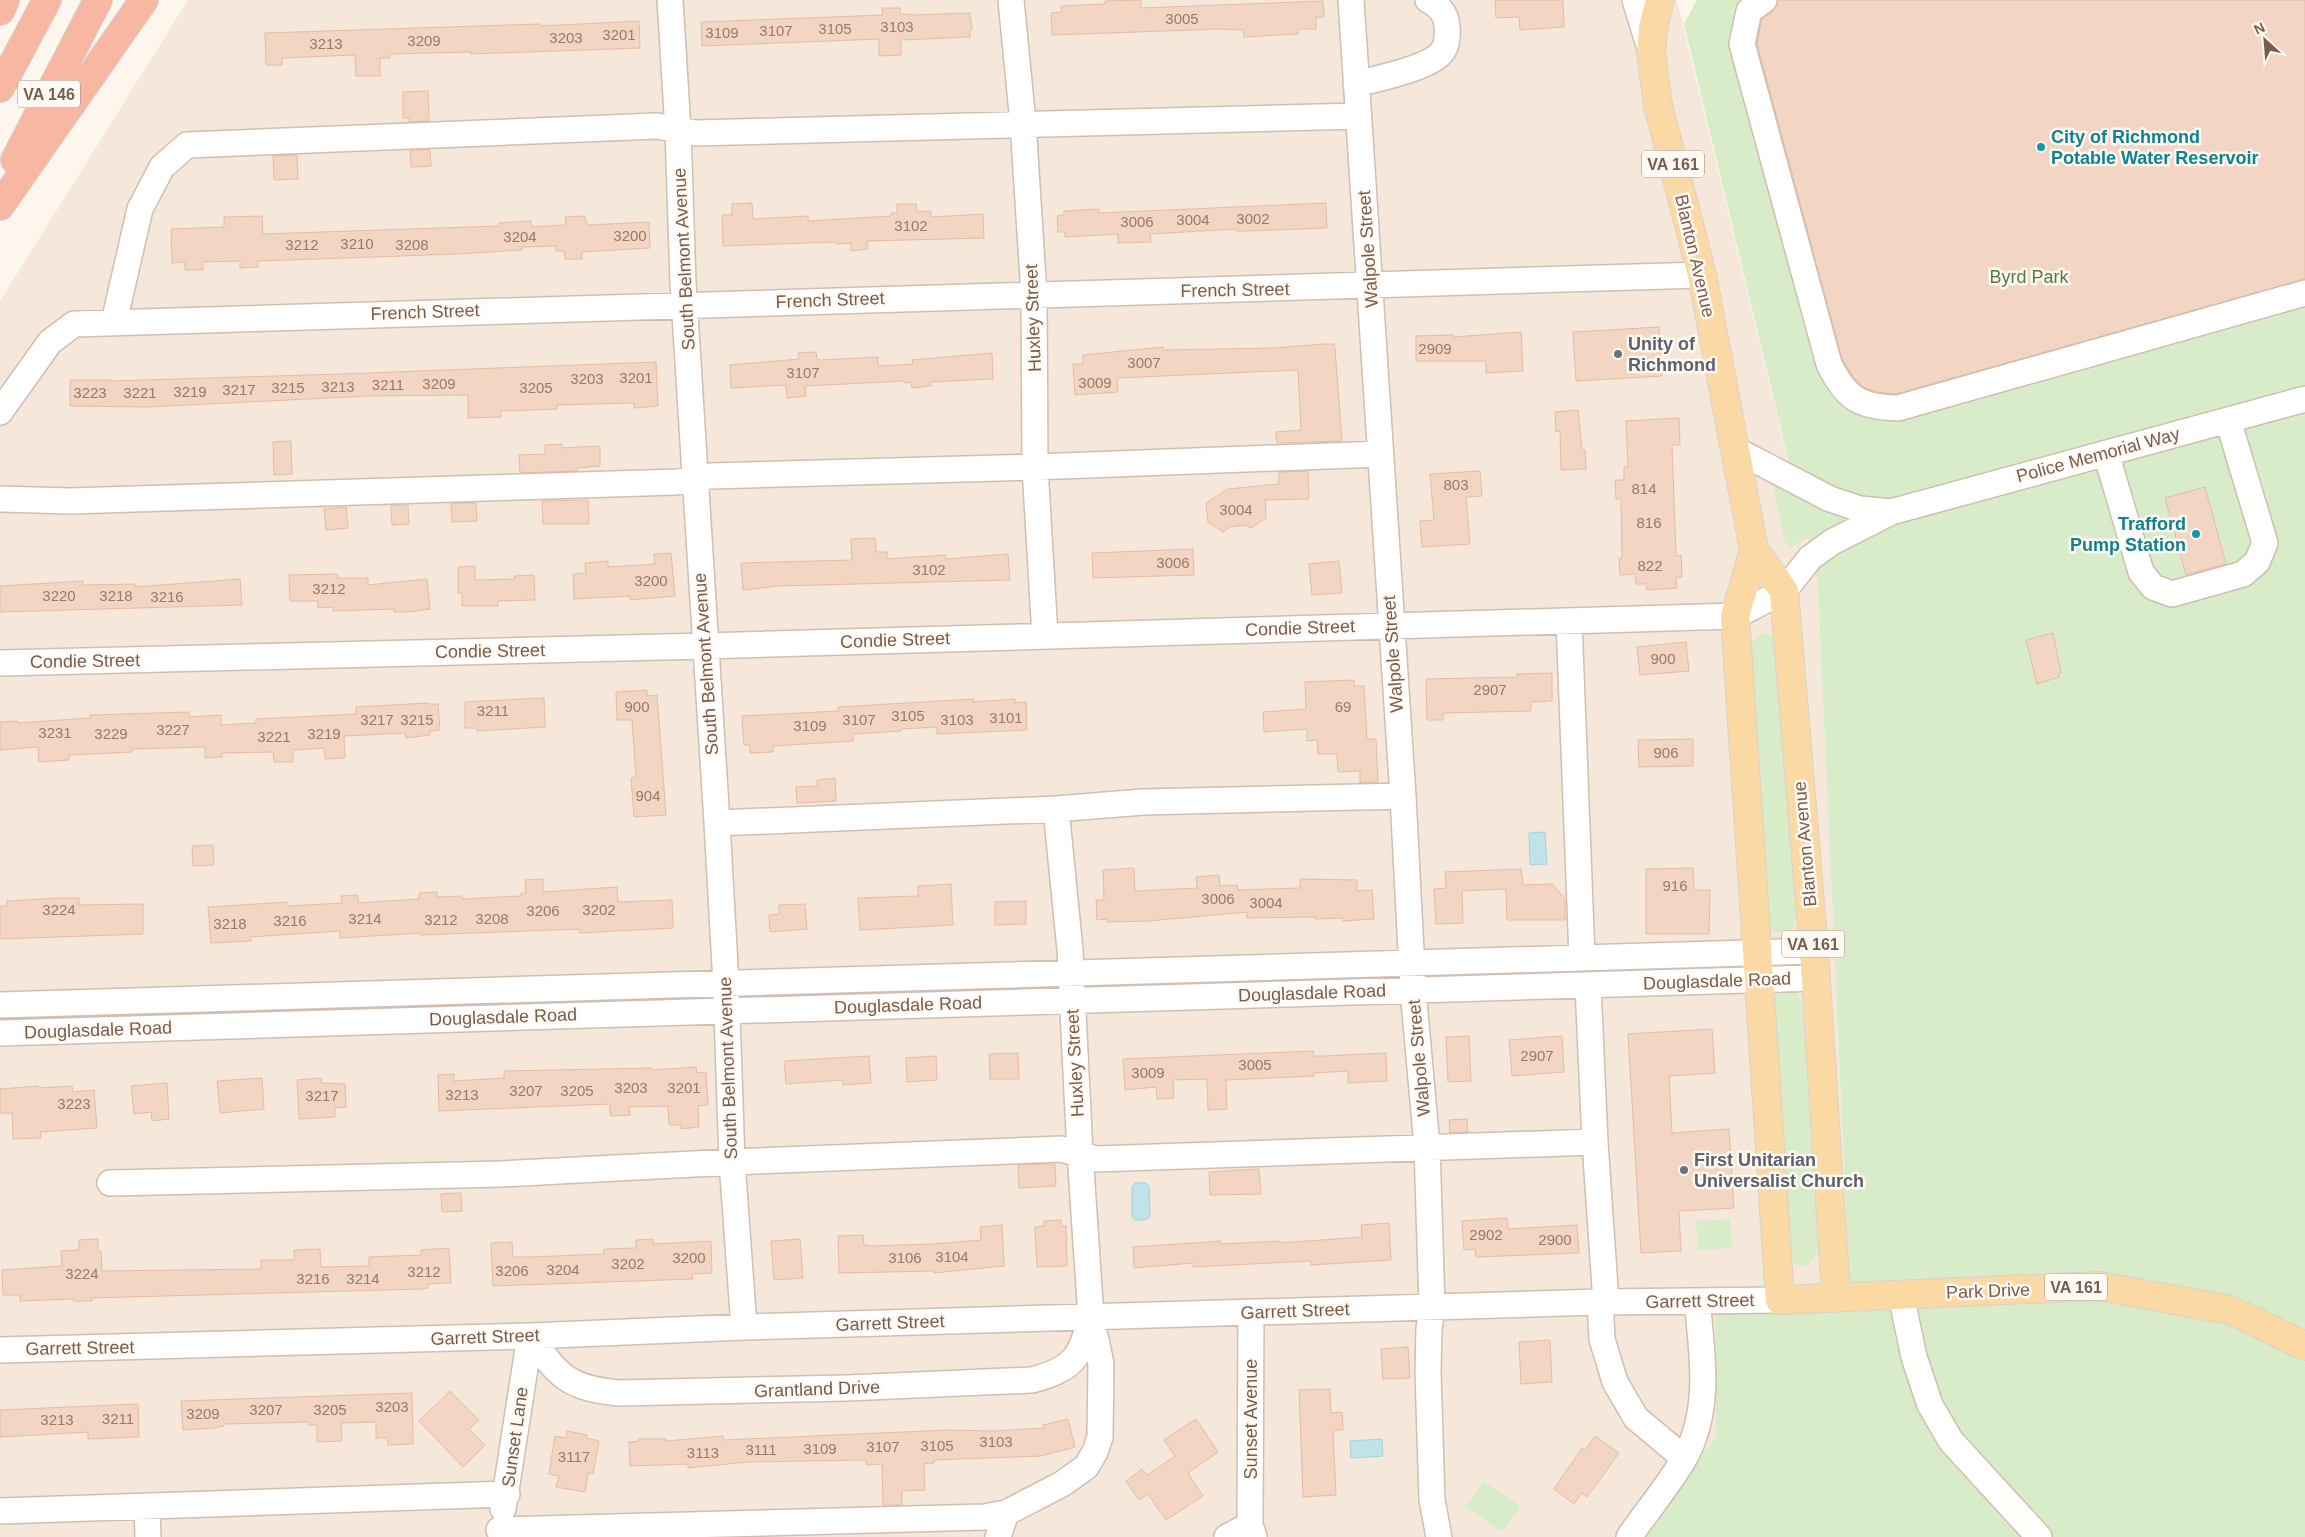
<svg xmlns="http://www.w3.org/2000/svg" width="2305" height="1537" font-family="Arial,sans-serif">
<rect width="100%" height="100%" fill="#fdf6ec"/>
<!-- residential -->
<path fill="#f5e8da" d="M188,0h1489l141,586 32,716 -135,8 1,126 -72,101h-1644v-1236z"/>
<!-- green -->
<path fill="#d8ecc9" d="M1697,0h608v1537h-661l72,-101 -1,-126 135,-9 -32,-715 -11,-48 -18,10 -4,-6 -11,-52 1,-8 21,10 -112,-468z
M1761,634h8l8,7 20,272 -4,15c-10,7 -19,7 -26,-4l-18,-281z
M1782,990l14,2 6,10 16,244c-1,17 -18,29 -29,11l-16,-259z
M1730,1219l2,29 -34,2 -2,-29z
M1484,1481l36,25 -18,26 -36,-25z"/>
<!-- water -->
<path fill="#bfe3e8" stroke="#a5d3da" d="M1545,832l2,32 -17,1 -1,-32z
M1135,1183h11l3,4 1,30 -5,3h-10l-3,-3v-30z
M1382,1439l1,17 -32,2 -1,-17z"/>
<!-- building -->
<path fill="#f3d5c3" stroke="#e6bba3" d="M1141,0v8l182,-7 1,16h-8v12h-18v5l-54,3 -1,-7 -23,-1 -168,6 -1,-22 11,-1 -1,-6 44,-2v-3z
M1495,0h68l1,27 -44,3 -1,-13 -23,1z
M1778,0h527v279l-409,115 -19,-2 -14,-5 -10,-10 -11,-18 -85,-315 5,-25 11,-8z
M882,8h18v6l15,1 55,-2 2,17h-2v7l-69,3v15l-22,1v-17l-177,7 -1,-24 182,-7z
M639,21l1,27 -169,6v-2l-81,2v4h-10v18h-24l-1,-21 -73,3v7h-16l-1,-32 275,-9v2z
M428,91l1,30 -20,1v-4h-6v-26z
M410,150h20l1,16 -20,1z
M297,155l1,24 -24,1 -1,-24z
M752,203l1,16 55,-3v5l83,-5v-3h6v-9h19l1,8 14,-1v6l52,-3 1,24 -117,3 1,8 -17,2v-8l-15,1v-2l-113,4 -1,-31h10v-11z
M1326,203l1,25 -79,3h-12v-2l-86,5 1,8 -33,1v-9l-53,3v-5h-7l-1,-16 7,-1v-4l35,-2v4z
M262,216l1,18 236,-8v-3l32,-2 1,6 34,-2 -1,-8 20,-1 1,7 4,2 59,-3 1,26 -68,4v7h-17l-1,-8h-8v-5l-34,1v3l-64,4 -200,7v6l-18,1v-7l-37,1v8h-18v-8l-13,1 -1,-34 53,-2v-10z
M1659,327l3,49 -86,5 -3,-49z
M1521,332l2,39 -37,2v-12h-70v-25l38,-1v2z
M1323,344h11l1,4 7,93 -65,2 -1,-11 25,-2 -3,-60 -181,8 1,14 -43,3 -2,-31h10v-9l80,-8v3l112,-2z
M816,352l1,7 3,1 58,-3v9l35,-2 -1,-4 80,-7 1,26 -63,3 1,4 -19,2 -1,-6 -6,1v-2l-100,5 1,10 -19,2 -1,-13 -55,3 -1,-23 69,-6 -1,-6z
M656,362l2,44 -24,2v-5l-77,2v4l-56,2v6l-33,1v-23l-100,1 -221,11 -77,-1v-26h40v1l231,-7z
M1578,410l4,40h3l1,19 -25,1 -1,-39 -4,1 -1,-20z
M1679,418l1,27h-8l4,111 5,-1 1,22h-6l1,11 -30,2 -1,-6h-10l-1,-10 -15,1 -1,-17h3l-1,-59h-5l-1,-19h9v-13h4l-2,-46z
M291,441l1,33 -18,1 -1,-33z
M562,444v4l38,-2v20l-23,2v3l-57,2 -1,-18 26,-1v-9z
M1308,471l1,28 -44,1 1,18 -15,10 -6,-3 -15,2 -7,5 -15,-10 -2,-19 22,-14 51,-5v-12z
M1480,471l2,25 -16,1 4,47 -48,3 -2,-26 14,-1 -4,-46z
M2205,487l21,77 -40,11 -21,-77z
M588,500l1,24h-46l-1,-23z
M451,503h25l1,18 -25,1z
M391,505h17l1,19 -17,1z
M346,507l2,21 -22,2 -2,-21z
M875,538l1,14h11v7l59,-4v4l62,-5 2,26 -231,6 -36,4 -2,-27 111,-3 -1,-21z
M1193,549l1,26 -101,3 -1,-25z
M671,553l4,43 -45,4v-4l-56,3 -1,-25 13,-1 -1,-10 23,-2v6l47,-3 -1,-10z
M1339,561l3,32 -30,2 -3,-31z
M475,566v14l40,-1 -1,-3 20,-1 1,25 -37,1v5h-36v-13h-4v-26z
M337,574v4h31v7l59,-6 3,30 -22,3h-14v-3l-61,2v-4l-15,1v-7h-28l-1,-26z
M240,579l2,26 -242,7v-26l83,-5v4l52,-1v3z
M2053,633l8,40 -3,1 1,3 -22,7 -11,-44z
M1686,642l3,29 -49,4 -3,-28z
M1552,673v28l-21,1v9l-88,2v7h-16l-1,-41 91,-2v-3z
M1354,680v6h10l3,53h9l2,43 -18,1v-12l-22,1 -1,-18h-19l-1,-14 -10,1v-12l-43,3 -1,-20 43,-3 -1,-27z
M647,690v6l10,-1 9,120 -32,2 -3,-39 5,-1 -4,-57h-15l-1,-28z
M544,698l1,29 -68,4 -1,-3h-11v-26z
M974,699v3l41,-3v4l11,-1 1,28 -90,4v-7l-36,2v2l-48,3v7l-80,5v6l-23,1v-8h-6l-2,-29 96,-5v-4z
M428,703v1h10l2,26 -10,1v4l-24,3 -1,-5 -61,3 1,22 -20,1 -1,-11 -31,2v12h-19l-1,-10 -51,1v4l-17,1v-11l-73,2v3l-63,3v5l-30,2 -1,-15 -38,3v-28l17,-1 1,2 72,-5v-3l99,-3v5l32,-2v10l35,-2v-4l100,-5v-7z
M1693,739v27l-54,1 -1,-27z
M835,778l1,23 -39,2 -1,-16 21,-1v-6z
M213,845l1,20 -21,1 -1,-20z
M1134,868l1,23 62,-3 -1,-11 23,-2 1,11 17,-1 1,5 62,-2v-9l57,1v11l15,-1 2,29 -31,2v-3l-28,1v-2l-68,1v-6l-98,9 -42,1v-3l-10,1 -1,-20h8l-1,-30z
M1693,868l1,22h16l-1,44h-63v-65z
M1521,869l2,16 29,-1 13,15v21h-58l-1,-31 -44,2 1,32 -27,1 -2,-35 12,-1 -1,-16z
M543,879v13l74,-5 1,15 54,-2 1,28 -93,5v-4l-159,6v-2l-81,5v-7l-90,6 1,4 -40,2 -3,-36 80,-5v4l54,-3 -1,-7 17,-1v8l61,-4v-6l18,-1v5l25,-1v3l59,-3v-3h5l-1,-13z
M951,884l2,41 -93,5 -2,-32 60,-2v-10z
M61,898h18v7l64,-1v30l-143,5v-33h7v-5z
M1026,901v23l-31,1v-23z
M805,904l2,25 -37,3 -1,-17 10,-1v-9z
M1712,1029l3,44 -46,3 3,57 57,-4 5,79 -55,3 2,40 -40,2 -13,-219z
M1469,1036l2,45 -23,1 -2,-45z
M1562,1036l2,36 -52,4 -3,-36z
M1313,1051l1,5h10l62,-3 1,28 -39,2v-12l-34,2v3l-88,4 1,29 -19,1 -1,-31 -34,1 1,18 -17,1 -1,-12 -31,3 -2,-31z
M1018,1053l1,26h-29l-1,-25z
M869,1056l2,27 -28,2v-5l-57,4 -2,-23z
M936,1056l1,24 -30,2 -1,-24z
M696,1067l1,6 9,-1 2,33 -10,1 1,21 -18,2v-4h-12l-1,-19 -39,1 1,8 -20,1v-12l-171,7 -1,-36 16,-1v7l50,-3v-7l148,-3v2z
M262,1078l2,31 -44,4 -3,-32z
M321,1078v5l24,1 1,23 -11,1v9l-36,2 -2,-39z
M167,1083l2,36 -17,2 -1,-9 -17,2 -3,-28z
M38,1086v2l34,-2 1,6 21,-2 3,38 -57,4 1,6 -28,1 -1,-26h-12v-24z
M1467,1119l1,13 -18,1 -1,-13z
M1055,1164l1,22 -37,2 -1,-23z
M1259,1169l2,25 -51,1 -1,-23z
M461,1193l1,18 -20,1 -1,-18z
M1507,1218l1,11 69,-4 2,28 -103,4 -1,-8 -11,1 -2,-29z
M1061,1220v6h5l1,40 -30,1 -2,-40 9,-1v-5z
M1389,1223l2,37 -80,5v-4l-118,6v-4l-59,5 -1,-21 88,-6v3l59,-3v2l82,-6 -1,-12z
M1002,1225l2,41 -70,7v-2l-95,2 -1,-37 25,-1 1,10 7,1 61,-2 49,-4 -1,-13z
M98,1239v12h3l1,20 159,-2v-9h33v-10l26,-1 1,18 48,-1v-9l52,-2v-5l28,-2 2,35 -23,1v4l-7,1 -330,9 1,3h-18v-2l-54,2v-6h-17l-1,-25 60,-4 -1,-15 18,-1v-10z
M653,1239v5l58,-3 1,32 -20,1 1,5 -200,7 -2,-43 21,-1 1,15h18l73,-3v-5l32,-1v-8z
M800,1239l3,39 -29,2 -3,-39z
M1550,1340l2,42 -31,2 -2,-42z
M1408,1347l2,31 -27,1 -2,-30z
M1330,1389l1,24 11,-1 1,18h-10l3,65 -33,2 -4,-107z
M450,1391l29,29 -10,9 16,16 -22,22 -44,-46z
M412,1393l1,51 -25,1 -1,-7h-11v-16l-35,1 1,18 -25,1v-17h-8v-3l-85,2v2l-10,2 -31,2 -2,-29z
M138,1404l1,33 -51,2v-7l-88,5v-27z
M1068,1419l7,28 -34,9 -107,4v3l-10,1 1,26 -23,1v14h-19l-1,-41 -16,1v-5l-118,2 -60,6v-4l-58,2 -1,-24 10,-1v-2h27v2l57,-5 1,4 224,-10 46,1 50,-3 -1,-3z
M1196,1419l22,33 -30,21 15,23 -37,24 -18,-26 -9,6 -13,-19 16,-12 5,6 28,-19 -11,-16z
M567,1431l20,4 -1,3 13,3 -6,33 -5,-1 -3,19 -29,-5 3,-11 -10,-2 6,-38 11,2z
M1595,1436l24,17 -32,44 -5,-4 -8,11 -20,-15 28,-41 3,2z"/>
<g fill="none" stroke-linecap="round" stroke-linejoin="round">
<defs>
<path id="minor" d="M670,0l8,130 5,153 34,540 9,161 6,178 12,165
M1011,0l12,123 11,171 1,173 10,169
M1351,0l52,796 10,194 14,156 5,161 -3,22 -1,43 4,128 7,37
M1635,0l16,52
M1764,0l-15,11 -7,33 87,320c17,35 31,43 69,44l407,-115
M1356,84c20,-5 74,-16 86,-32 5,-6 6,-18 5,-26 -1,-13 -8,-20 -19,-26
M114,322l26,-113 22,-42 25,-22 470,-19 38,7 664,-17
M0,412l50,-70 24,-18c542,-21 1085,-29 1628,-49
M1736,450l94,49 30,10 31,3
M2106,453l35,119 12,15 19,7 71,-20 14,-12 8,-19 -37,-123
M0,499l70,2 606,-19 34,-6 325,-9 345,-13
M1569,621l13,336
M0,663l705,-17 1030,-30 49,-25 26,-33 22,-16 59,-30 414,-113
M717,823l339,-14 87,-7 260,-6
M1588,985l7,157 11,160
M0,1005l1814,-54
M0,1033l1815,-55
M110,1183l391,-9 231,-12 329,-13 35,10 499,-17
M1901,1295l13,62 16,48 21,36 88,96
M1600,1302l2,37 13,43 21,36 48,40
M1251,1312l-1,213 4,12
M530,1336c29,41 38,52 89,57l228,-5 185,-8c42,-11 49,-23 59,-63l-11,-163 -10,-204 -14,-141
M0,1350l530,-14 214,-9 856,-25 180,-2
M147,1506l1,31
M503,1509l27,-173
M0,1511l507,-17
M499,1530l485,-13 22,-4 56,-29 24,-17 9,-15 5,-15 1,-73 -5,-25 -7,-13
M998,1537l8,-24
M1227,1537l23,-12
M1629,1537c18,-26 39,-51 55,-78 28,-49 18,-106 13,-158"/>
<path id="major" d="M1660,0l-7,28 -2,24 7,53 44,170 52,275 -19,66 45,684 319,-14 131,24 75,36
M1754,550l30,41 31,373 21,333"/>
<path id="highway" d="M0,11l5,-11
M0,88l47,-88
M15,160l83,-160
M0,206l144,-206"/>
</defs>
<!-- minor casing -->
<use href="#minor" stroke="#d1beb0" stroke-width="28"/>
<!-- major casing -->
<use href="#major" stroke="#dad1cd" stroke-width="30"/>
<!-- highway casing -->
<use href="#highway" stroke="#dad1cd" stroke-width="30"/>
<!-- minor -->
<use href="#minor" stroke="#fff" stroke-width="25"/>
<!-- major -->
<use href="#major" stroke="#fbd9a5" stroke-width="28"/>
<!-- highway -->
<use href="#highway" stroke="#f7b7a3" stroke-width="28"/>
</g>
<!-- markers -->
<g fill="#0f9aa8" stroke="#fffaf3" stroke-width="2">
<circle cx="2041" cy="147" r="5"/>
<circle cx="2196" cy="534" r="5"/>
</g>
<g fill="#6b7280" stroke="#fffaf3" stroke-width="2">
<circle cx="1618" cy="354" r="5"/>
<circle cx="1684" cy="1170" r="5"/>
</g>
<g text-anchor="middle" stroke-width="5" stroke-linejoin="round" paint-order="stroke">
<!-- number labels -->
<g font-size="15" fill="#987a6a">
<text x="1182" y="24">3005</text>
<text x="897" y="32">3103</text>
<text x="835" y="34">3105</text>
<text x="776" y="36">3107</text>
<text x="722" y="38">3109</text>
<text x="619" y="40">3201</text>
<text x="566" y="43">3203</text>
<text x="424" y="46">3209</text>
<text x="326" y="49">3213</text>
<text x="1253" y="224">3002</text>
<text x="1193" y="225">3004</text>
<text x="1137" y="227">3006</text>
<text x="911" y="231">3102</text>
<text x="630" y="241">3200</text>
<text x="520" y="242">3204</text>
<text x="357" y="249">3210</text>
<text x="302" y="250">3212</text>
<text x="412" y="250">3208</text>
<text x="1435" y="354">2909</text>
<text x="1144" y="368">3007</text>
<text x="803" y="378">3107</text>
<text x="636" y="383">3201</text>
<text x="587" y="384">3203</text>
<text x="1095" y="388">3009</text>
<text x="439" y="389">3209</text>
<text x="388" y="390">3211</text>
<text x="338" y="392">3213</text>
<text x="288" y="393">3215</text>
<text x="536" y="393">3205</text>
<text x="239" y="395">3217</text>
<text x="190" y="397">3219</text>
<text x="90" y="398">3223</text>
<text x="140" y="398">3221</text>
<text x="1456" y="490">803</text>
<text x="1644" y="494">814</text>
<text x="1236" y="515">3004</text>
<text x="1649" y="528">816</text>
<text x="1173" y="568">3006</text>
<text x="1650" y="571">822</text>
<text x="929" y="575">3102</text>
<text x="651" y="586">3200</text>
<text x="329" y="594">3212</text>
<text x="59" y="601">3220</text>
<text x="116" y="601">3218</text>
<text x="167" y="602">3216</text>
<text x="1663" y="664">900</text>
<text x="1490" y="695">2907</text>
<text x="637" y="712">900</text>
<text x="1343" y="712">69</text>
<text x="493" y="716">3211</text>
<text x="908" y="721">3105</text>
<text x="1006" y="723">3101</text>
<text x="377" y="725">3217</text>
<text x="417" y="725">3215</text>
<text x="859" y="725">3107</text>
<text x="957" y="725">3103</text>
<text x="810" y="731">3109</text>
<text x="173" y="735">3227</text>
<text x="55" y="738">3231</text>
<text x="111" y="739">3229</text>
<text x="324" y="739">3219</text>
<text x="274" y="742">3221</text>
<text x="1666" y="758">906</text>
<text x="648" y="801">904</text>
<text x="1675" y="891">916</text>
<text x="1218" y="904">3006</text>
<text x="1266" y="908">3004</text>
<text x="59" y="915">3224</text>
<text x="599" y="915">3202</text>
<text x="543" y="916">3206</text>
<text x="365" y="924">3214</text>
<text x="492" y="924">3208</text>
<text x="441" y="925">3212</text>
<text x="290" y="926">3216</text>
<text x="230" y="929">3218</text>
<text x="1537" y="1061">2907</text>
<text x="1255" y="1070">3005</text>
<text x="1148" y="1078">3009</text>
<text x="631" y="1093">3203</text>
<text x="684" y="1093">3201</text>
<text x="526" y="1096">3207</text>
<text x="577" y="1096">3205</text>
<text x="462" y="1100">3213</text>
<text x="322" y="1101">3217</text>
<text x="74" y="1109">3223</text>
<text x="1486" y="1240">2902</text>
<text x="1555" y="1245">2900</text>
<text x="952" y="1262">3104</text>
<text x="689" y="1263">3200</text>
<text x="905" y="1263">3106</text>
<text x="628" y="1269">3202</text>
<text x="563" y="1275">3204</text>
<text x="512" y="1276">3206</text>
<text x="424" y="1277">3212</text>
<text x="82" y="1279">3224</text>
<text x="313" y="1284">3216</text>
<text x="363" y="1284">3214</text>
<text x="392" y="1412">3203</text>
<text x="266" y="1415">3207</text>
<text x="330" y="1415">3205</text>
<text x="203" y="1419">3209</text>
<text x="118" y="1424">3211</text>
<text x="57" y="1425">3213</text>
<text x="996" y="1447">3103</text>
<text x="937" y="1451">3105</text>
<text x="883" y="1452">3107</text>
<text x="820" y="1454">3109</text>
<text x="761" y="1455">3111</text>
<text x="703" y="1458">3113</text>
<text x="574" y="1462">3117</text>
</g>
<!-- shield labels -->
<g fill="#fffaf3" stroke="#a28b7f" stroke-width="1">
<rect x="18" y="80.5" width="62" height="27" rx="4"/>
<rect x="1642" y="150.5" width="62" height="27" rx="4"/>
<rect x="1782" y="930.5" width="62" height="27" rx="4"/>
<rect x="2045" y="1273.5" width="62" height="27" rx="4"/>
</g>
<g font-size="16" font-weight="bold" fill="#7a5c4d">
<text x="49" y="100">VA 146</text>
<text x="1673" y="170">VA 161</text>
<text x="1813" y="950">VA 161</text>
<text x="2076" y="1293">VA 161</text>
</g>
<!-- culture labels -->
<g font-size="18" font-weight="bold" fill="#0d838f" stroke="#fffaf3" text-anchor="start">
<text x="2051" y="143">City of Richmond<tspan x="2051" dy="21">Potable Water Reservoir</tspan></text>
<text x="2186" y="530" text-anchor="end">Trafford<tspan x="2186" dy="21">Pump Station</tspan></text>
</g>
<!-- street labels -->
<g font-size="18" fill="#7a5c4d" stroke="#fffaf3">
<text transform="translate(1368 249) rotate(-94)" y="6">Walpole Street</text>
<text transform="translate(1695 256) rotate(77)" y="6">Blanton Avenue</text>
<text transform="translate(684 259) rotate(-93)" y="6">South Belmont Avenue</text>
<text transform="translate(1235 290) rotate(-1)" y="6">French Street</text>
<text transform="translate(830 300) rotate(-2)" y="6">French Street</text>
<text transform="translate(425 312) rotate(-2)" y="6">French Street</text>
<text transform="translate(1033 318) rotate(-92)" y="6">Huxley Street</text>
<text transform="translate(2098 455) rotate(-15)" y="6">Police Memorial Way</text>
<text transform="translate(1300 628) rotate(-2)" y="6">Condie Street</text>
<text transform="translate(895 640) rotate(-2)" y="6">Condie Street</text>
<text transform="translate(490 651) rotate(-1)" y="6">Condie Street</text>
<text transform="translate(1393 654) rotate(-94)" y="6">Walpole Street</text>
<text transform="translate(85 661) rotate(-1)" y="6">Condie Street</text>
<text transform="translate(706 664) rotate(-94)" y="6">South Belmont Avenue</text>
<text transform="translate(1805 844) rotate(-95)" y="6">Blanton Avenue</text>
<text transform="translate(1717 981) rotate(-2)" y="6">Douglasdale Road</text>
<text transform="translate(1312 993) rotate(-2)" y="6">Douglasdale Road</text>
<text transform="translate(908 1005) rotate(-2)" y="6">Douglasdale Road</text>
<text transform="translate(503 1017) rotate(-2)" y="6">Douglasdale Road</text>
<text transform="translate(98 1030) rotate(-2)" y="6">Douglasdale Road</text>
<text transform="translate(1419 1058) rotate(-95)" y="6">Walpole Street</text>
<text transform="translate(1075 1063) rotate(-93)" y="6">Huxley Street</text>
<text transform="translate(728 1068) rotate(-92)" y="6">South Belmont Avenue</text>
<text transform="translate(1988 1291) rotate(-2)" y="6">Park Drive</text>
<text transform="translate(1700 1301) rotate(-1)" y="6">Garrett Street</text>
<text transform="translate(1295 1311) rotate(-2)" y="6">Garrett Street</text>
<text transform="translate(890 1323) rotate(-2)" y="6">Garrett Street</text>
<text transform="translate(485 1337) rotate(-2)" y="6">Garrett Street</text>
<text transform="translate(80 1348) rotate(-1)" y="6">Garrett Street</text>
<text transform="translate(817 1389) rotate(-2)" y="6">Grantland Drive</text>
<text transform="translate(1251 1419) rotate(-90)" y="6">Sunset Avenue</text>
<text transform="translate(515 1437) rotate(-82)" y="6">Sunset Lane</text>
</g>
<!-- park labels -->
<g font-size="18" fill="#537a41" stroke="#fffaf3">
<text x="2029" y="283">Byrd Park</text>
</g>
<!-- worship labels -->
<g font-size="18" font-weight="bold" fill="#5b616d" stroke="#fffaf3" text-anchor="start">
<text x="1628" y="350">Unity of<tspan x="1628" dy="21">Richmond</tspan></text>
<text x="1694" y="1166">First Unitarian<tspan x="1694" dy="21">Universalist Church</tspan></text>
</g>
</g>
<!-- north arrow -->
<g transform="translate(2265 40) rotate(334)" stroke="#fffaf3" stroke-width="4" paint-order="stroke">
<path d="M0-4L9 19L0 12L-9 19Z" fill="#7a5c4d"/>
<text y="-8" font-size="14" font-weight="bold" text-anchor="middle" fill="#7a5c4d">N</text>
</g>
</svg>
